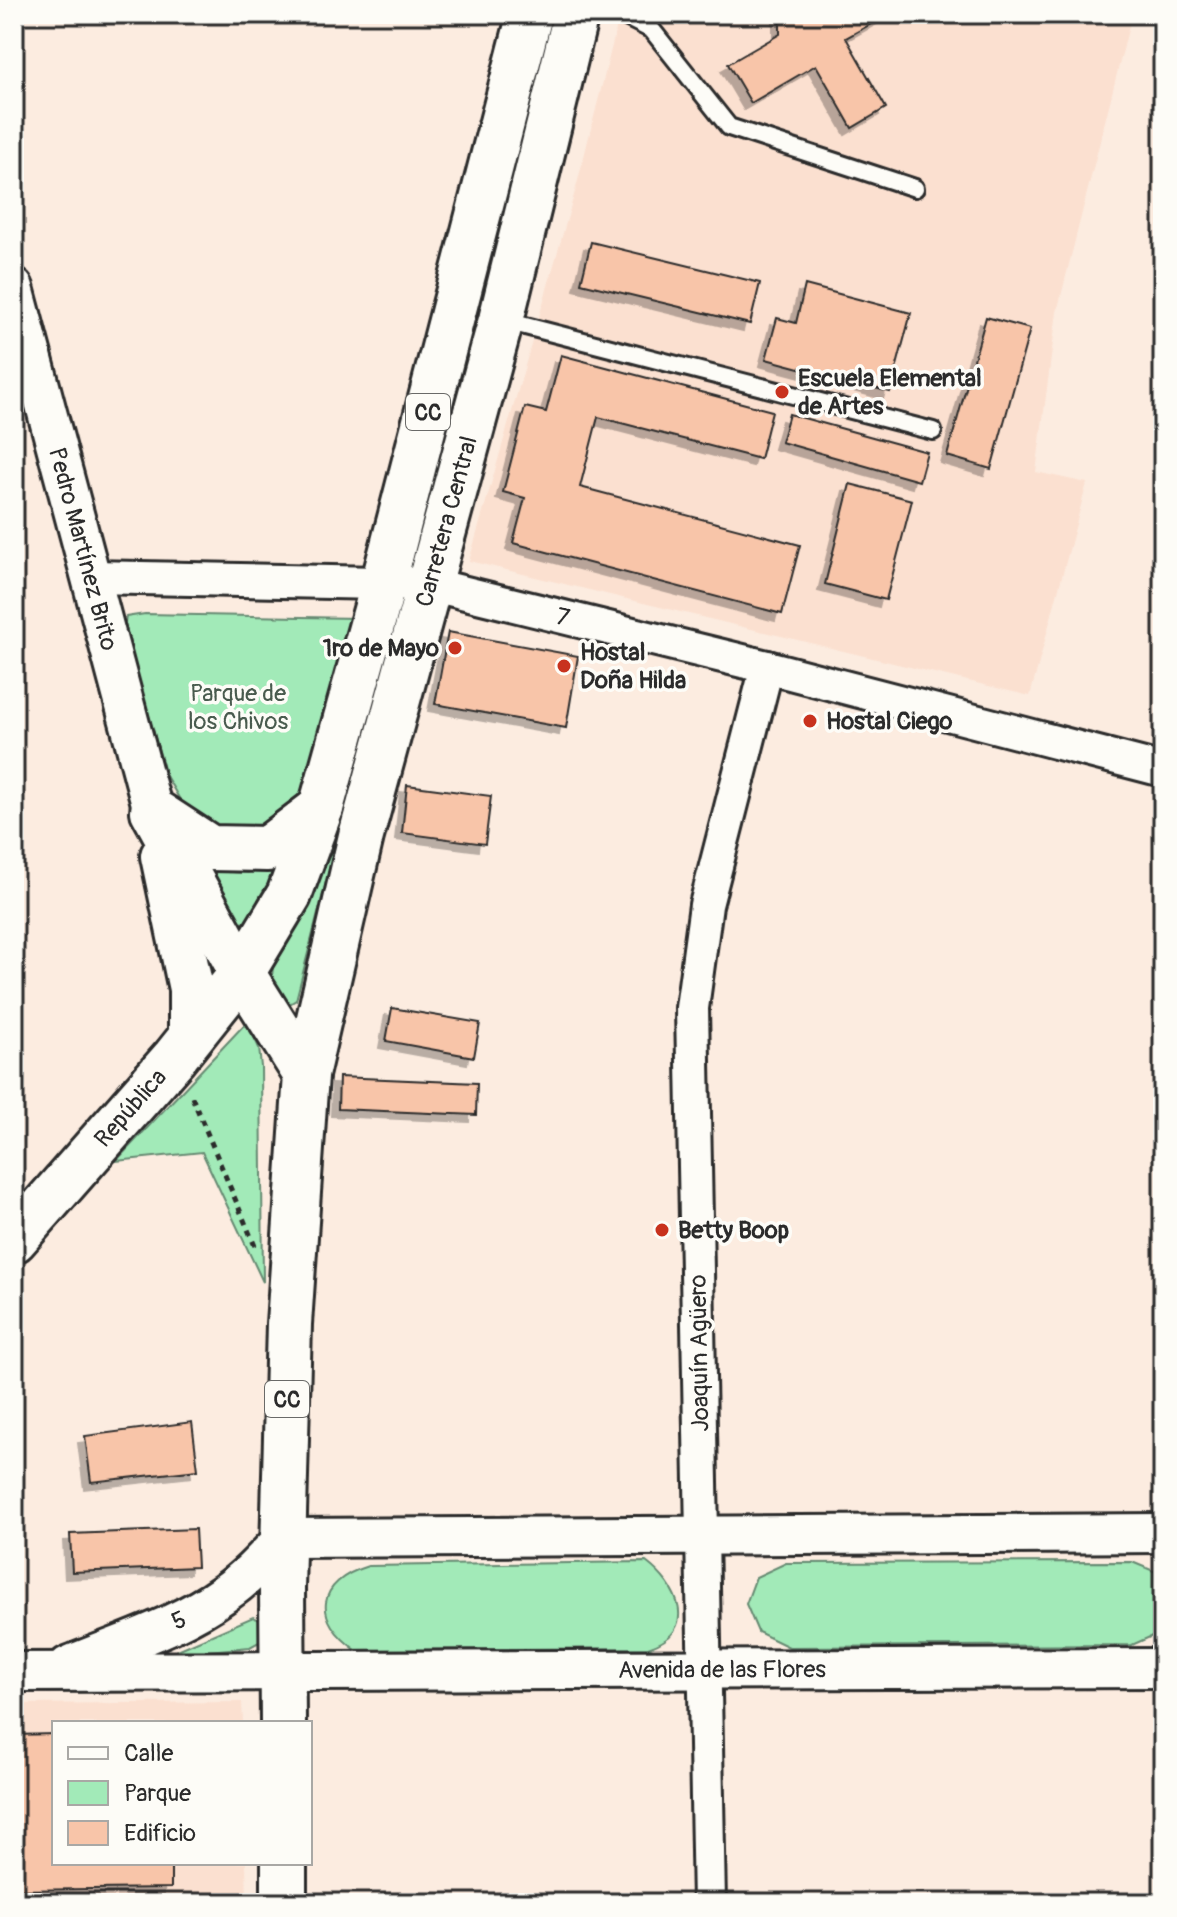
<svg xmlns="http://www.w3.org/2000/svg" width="1177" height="1917" font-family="Pangolin,sans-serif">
<defs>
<filter id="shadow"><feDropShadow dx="-7" dy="7" stdDeviation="0" flood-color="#0004"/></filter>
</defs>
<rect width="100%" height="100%" fill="#fcece0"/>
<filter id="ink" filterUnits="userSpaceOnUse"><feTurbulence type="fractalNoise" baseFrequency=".0125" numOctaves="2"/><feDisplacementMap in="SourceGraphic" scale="16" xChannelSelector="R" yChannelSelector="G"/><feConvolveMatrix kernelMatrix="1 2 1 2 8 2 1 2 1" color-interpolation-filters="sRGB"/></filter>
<g filter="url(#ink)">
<!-- built -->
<path fill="#fbe0d0" d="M620,14h512l-75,298 -21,160 51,11 -57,213 -561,-135 107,-373z
M242,1702l1,21h-189v140h192l1,40h-233v-199z"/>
<!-- green -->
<path fill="#a2eab8" stroke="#668a72" stroke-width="2" d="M145,614l212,4c-17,60 -31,158 -78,200 -11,10 -32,15 -45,21l-45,-24 -23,-39 -42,-148 2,-11z
M337,839l-41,161 -10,6 -14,-29 1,-10 26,-44z
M289,853l-42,77 -5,-1 -35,-58 41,2z
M249,1025l10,23 2,19 2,215 -61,-130 -86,9 127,-135z
M646,1562c32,24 54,69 2,86l-292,2c-44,-31 -40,-68 12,-84z
M1132,1562l29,12 2,5 -2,53 -29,13 -343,2 -31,-15 -12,-28 10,-27 30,-14z
M253,1617l6,3 2,21 -11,6 -84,8z"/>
<!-- building -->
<path fill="#f8c5a9" stroke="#2b2b2b" stroke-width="2" filter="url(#shadow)" d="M780,14h109l-43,24 40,70 -34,20 -36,-63 -65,38 -23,-39 52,-30z
M591,242l169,41 -10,41 -169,-41z
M805,285l106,28 -21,79 -124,-33 11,-41 19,5z
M986,317l44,12 -39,140 -44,-13z
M561,355l211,56 -12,48 -162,-42 -18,70 220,58 -18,69 -269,-71 12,-45 -22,-6 22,-85 21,5z
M789,414l138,38 -8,29 -138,-39z
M850,484l62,16 -26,100 -61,-16z
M448,632l130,24 -12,72 -131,-24z
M407,785l84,11 -6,48 -83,-11z
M392,1008l88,15 -6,34 -88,-16z
M339,1077l138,6 -1,32 -138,-6z
M192,1422l6,48 -107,12 -6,-46z
M195,1529l2,38 -125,5 -2,-38z
M54,1734v129h117v25l-157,2v-37h4l-4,-118z"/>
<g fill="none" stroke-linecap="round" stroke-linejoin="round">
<defs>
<path id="service" d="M620,14l32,16 77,97 186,61
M502,320l431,111"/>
<g id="minor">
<path id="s1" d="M91,577l338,7 338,83 396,103"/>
<path d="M709,1903l-17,-895 14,-103 61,-238"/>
</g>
<g id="tertiary">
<path id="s2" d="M14,288l139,523"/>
<path id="s3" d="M68,1666c52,-22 112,-40 157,-73 23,-16 40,-35 59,-55l879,-5"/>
<path id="s4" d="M14,1672l1149,-4"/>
</g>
<g id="primary">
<path d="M153,811l89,162 64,102"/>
<path d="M158,814l52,34 57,1 54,-41"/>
<path d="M163,856l28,133v43"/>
<path id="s5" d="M14,1240l161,-183 67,-84 47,-78 32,-87 62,-223 147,-571"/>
<path id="s6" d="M283,1723l-1,-134 7,-265 17,-249 55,-239 140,-516 75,-306"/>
<path d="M284,1863v40"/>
</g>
</defs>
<!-- service casing -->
<use href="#service" stroke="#2b2b2b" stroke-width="22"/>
<!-- minor casing -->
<use href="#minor" stroke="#2b2b2b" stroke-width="38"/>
<!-- tertiary casing -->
<use href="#tertiary" stroke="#2b2b2b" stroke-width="44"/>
<!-- primary casing -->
<use href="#primary" stroke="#2b2b2b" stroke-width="50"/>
<!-- path -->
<path stroke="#2b2b2b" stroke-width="5" stroke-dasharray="6 6" stroke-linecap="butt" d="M192,1097l63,149"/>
<!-- service -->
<use href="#service" stroke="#fdfcf7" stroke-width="16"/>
<!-- minor -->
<use href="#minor" stroke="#fdfcf7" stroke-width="32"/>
<!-- tertiary -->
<use href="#tertiary" stroke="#fdfcf7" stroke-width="38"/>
<!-- primary -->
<use href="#primary" stroke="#fdfcf7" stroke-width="44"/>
</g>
</g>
<!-- markers -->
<g fill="#c8321e" stroke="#fdfcf7" stroke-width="3">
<circle cx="782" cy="392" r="8"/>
<circle cx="455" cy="648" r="8"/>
<circle cx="564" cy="666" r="8"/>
<circle cx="810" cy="721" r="8"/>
<circle cx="662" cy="1230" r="8"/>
</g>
<g text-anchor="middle" stroke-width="7" stroke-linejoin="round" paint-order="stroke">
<!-- shield labels -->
<g fill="#fdfcf7" stroke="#6a6a68" stroke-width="2">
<rect x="406" y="394" width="44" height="36" rx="6"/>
<rect x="265" y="1381" width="44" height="36" rx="6"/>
</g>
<g font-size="22" font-weight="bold" fill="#2b2b2b">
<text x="428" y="420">CC</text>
<text x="287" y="1407">CC</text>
</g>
<!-- poi labels -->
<g font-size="24" font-weight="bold" fill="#2b2b2b" stroke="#fdfcf7" text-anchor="start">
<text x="798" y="386">Escuela Elemental<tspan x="798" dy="28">de Artes</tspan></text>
<text x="439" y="656" text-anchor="end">1ro de Mayo</text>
<text x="580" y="660">Hostal<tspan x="580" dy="28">Doña Hilda</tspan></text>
<text x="826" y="729">Hostal Ciego</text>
<text x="678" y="1238">Betty Boop</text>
</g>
<!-- street labels -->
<g font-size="24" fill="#2b2b2b" stroke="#fdfcf7">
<text dy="8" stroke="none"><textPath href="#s6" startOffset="1220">Carretera Central</textPath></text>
<text dy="8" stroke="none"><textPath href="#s2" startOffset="270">Pedro Martínez Brito</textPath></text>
<text dy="8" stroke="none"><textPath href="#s1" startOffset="476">7</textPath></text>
<text dy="8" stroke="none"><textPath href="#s5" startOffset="176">República</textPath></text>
<text transform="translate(699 1353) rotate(-91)" y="8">Joaquín Agüero</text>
<text dy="8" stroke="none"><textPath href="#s3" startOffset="120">5</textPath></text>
<text dy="8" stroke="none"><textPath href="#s4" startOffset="708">Avenida de las Flores</textPath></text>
</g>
<!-- park labels -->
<g font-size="24" fill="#495b4e" stroke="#fdfcf7">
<text x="238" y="701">Parque de<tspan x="238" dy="28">los Chivos</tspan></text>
</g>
</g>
<!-- margin -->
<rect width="1177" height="1917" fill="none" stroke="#fdfcf7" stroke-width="48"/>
<rect x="24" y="24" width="1129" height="1869" fill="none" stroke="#2b2b2b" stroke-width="3" filter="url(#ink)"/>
<!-- legend -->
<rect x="52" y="1721" width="260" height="144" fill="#fdfcf7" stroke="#a9a8a5" stroke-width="2"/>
<rect x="68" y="1747" width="40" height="12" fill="#fdfcf7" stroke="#a9a8a5" stroke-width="2"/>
<text x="124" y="1761" font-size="24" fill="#2b2b2b">Calle</text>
<rect x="68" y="1781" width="40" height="24" fill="#a2eab8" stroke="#a9a8a5" stroke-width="2"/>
<text x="124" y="1801" font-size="24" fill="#2b2b2b">Parque</text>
<rect x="68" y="1821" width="40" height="24" fill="#f8c5a9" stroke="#a9a8a5" stroke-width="2"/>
<text x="124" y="1841" font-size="24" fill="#2b2b2b">Edificio</text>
</svg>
